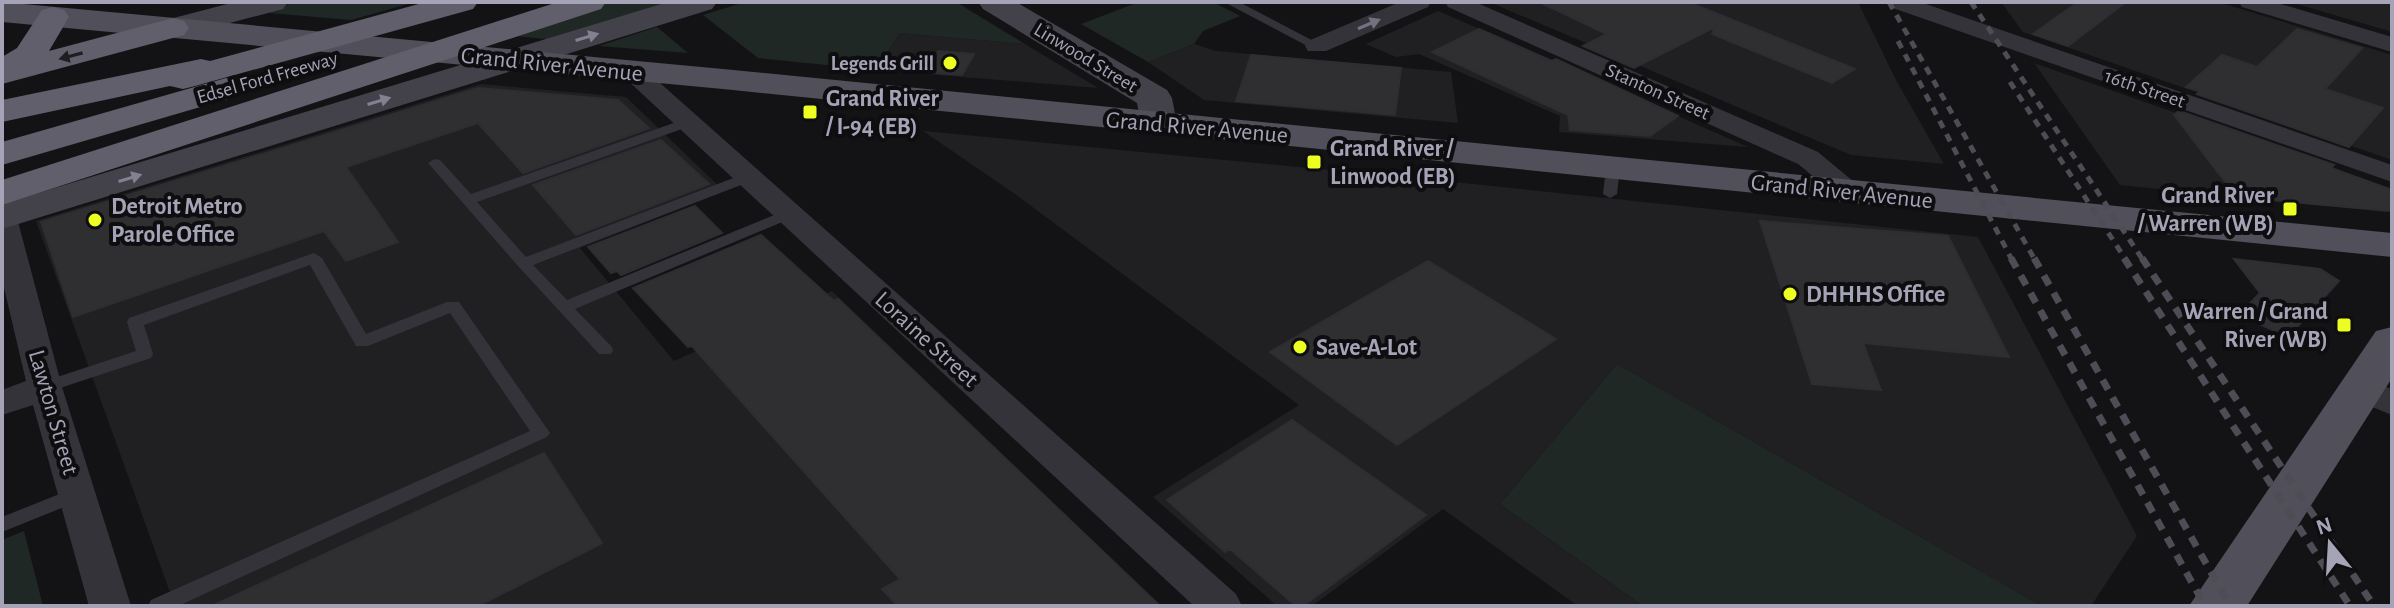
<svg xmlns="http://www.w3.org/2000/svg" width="2394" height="608" font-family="'Alegreya Sans',sans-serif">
<rect width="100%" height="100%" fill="#131315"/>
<!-- built -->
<path fill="#201f22" d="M1489,2h369l38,78 48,84 -93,-9z
M2001,2h217l174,53v105l-369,-128z
M2290,2h102v30z
M1438,11l310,136 -189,-15 1,-16 -141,-62 -23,3 -30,-13z
M900,33l125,11 73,44 -222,-18z
M1194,44l22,7 235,21 7,51 -254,-23 -56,-38z
M2034,63l358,126v16l-6,7 -266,-27z
M481,84l145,13 98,94 -144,57 94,113 158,-70 329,315h-986l-139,-385z
M923,131l521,50 534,56 159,299 -46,70h-49l-425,-242 -117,140 143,102h-65l-135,-97 -131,97h-35l-124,-109 146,-92 -284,-211z"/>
<!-- green -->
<path fill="#1f2824" d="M295,2h120l-64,18 -93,-8z
M609,2h70l-123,38 -50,-5z
M745,2h211l69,42 -125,-11 -24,37 -118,-12 -55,-43z
M1139,2h74l27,14 -37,15 -9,13 -46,18 -67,-38z
M657,27l31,26 -89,-7z
M1617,364l425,242h-399l-143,-102z
M24,531l19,75h-41v-66z"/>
<!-- building -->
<path fill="#2f2e31" stroke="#2e2d31" stroke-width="2" d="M1539,2h149l167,67 -23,14 -120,-49 3,-7 -81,41 -51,-22 24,-12z
M2078,2h48l-58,44 -35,-12z
M1479,29l73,32 4,-2 122,57 -28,20 -80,-6 -2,-15 -136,-63z
M2297,29l65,19 -37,41 58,19 -34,39 -152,-53 3,-3 -14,-4 36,-32 35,12z
M938,51l36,3 -12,21 -37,-3z
M1251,55l150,13 -6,47 -159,-14z
M478,88l140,12 31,28 -126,45 -45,-50 -132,44 52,75 -52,19 -22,-30 -251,86 -32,-95z
M2179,111l155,54 -3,3 61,22v21l-155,-14 -63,-82z
M661,140l48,44 -133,51 -43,-50z
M695,206l27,27 -101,42 -4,-4 -6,2 -23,-26z
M1760,221l188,15 61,121 -146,-14 18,47 -69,-6z
M761,235l73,66 4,-2 322,307h-262l-16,-17 18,-10 -208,-233 -4,1 -55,-59z
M2234,259l86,10 19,12 -51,56 -49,-22 21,-22z
M1428,261l128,78 -159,106 -127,-93z
M1292,420l134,95 -123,91h-7l-66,-57 -5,3 -58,-52z
M544,453l58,90 -124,63h-266z"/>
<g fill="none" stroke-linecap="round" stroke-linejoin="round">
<!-- lane -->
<path fill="#35333a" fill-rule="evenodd" d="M1224,2h15l84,44 -2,3h-8z
M688,118l7,4 -2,3 -216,77 49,55 218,-83 5,-1 7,4 -2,3 -221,85 34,35 217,-89h10l2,3 -2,3 -219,92 36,37 2,4 -2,4h-12l-81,-88 -90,-103 7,-4 5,1 31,34z
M1613,164l7,4 -3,26 -7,4 -7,-4 3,-26z
M314,253l8,5 44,76 81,-32h12l91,131 -3,4 -369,169h-30l3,-6 379,-169 -80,-118 -82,33h-12l-46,-81 -166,60 9,29 -2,4 -106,35 -6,-2 -3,-4 3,-4 97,-32 -9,-29 2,-4z
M77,487l7,2 2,5 -2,5 -82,33v-15z"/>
<!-- street -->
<path fill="#35333a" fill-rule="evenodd" d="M2,2h16l-3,5 -13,3z
M1400,2h31l-3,5 -102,44h-18l-3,-5 3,-5z
M1445,2h30l343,150 48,40 -4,6c-24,6 -45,-20 -64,-34l-350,-157z
M1887,2h33l472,163v17l-502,-175z
M2239,2h35l118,35v15l-150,-45z
M633,65l9,2 594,527 6,12h-48l-570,-529 -3,-5 3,-5z
M2,209l10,3 5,6 45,169 69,219h-42l-56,-201 -31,10v-25l24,-9 -24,-102z
M2362,378l30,11v26l-42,-17 -5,-8 5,-8z"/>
<!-- secondary -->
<path fill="#43414a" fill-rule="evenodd" d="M235,2h53l-5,7 -110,29 -11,-3 -5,-7 5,-7z
M668,2h49l-5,7 -710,220v-25z
M978,2h38l151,88 5,8 5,26 -5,8 -13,3 -13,-3 -5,-8 -4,-21 -154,-94z"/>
<!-- primary -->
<path fill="#514f59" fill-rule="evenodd" d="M2,2l721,67 1669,164v24l-1669,-168 -721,-67z
M2392,327v51l-145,228h-58l187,-275z"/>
<!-- highway -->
<path fill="#615f6b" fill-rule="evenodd" d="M426,2h52l-5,7 -278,77 -12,3 -13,-3 -168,36v-22l199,-41 9,2z
M558,2h48l-5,7 -599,196v-25z
M53,7l11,3 5,7 -20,34 124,-33 11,3 5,7 -5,7 -182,49v-27l15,-9 25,-38z
M226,78l12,4 6,7 -6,7 -236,69v-23z"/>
<!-- rail-far1 -->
<path stroke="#4e4c55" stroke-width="5" stroke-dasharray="8 7" stroke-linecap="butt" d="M1889,2l146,258
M1971,2l172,258
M1898,41l114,219
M2010,82l116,178"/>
<!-- rail -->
<path stroke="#4e4c55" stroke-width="7" stroke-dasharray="11 9" stroke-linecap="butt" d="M2011,258l194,348
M2034,258l196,348
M2124,258l226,348
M2142,258l232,348"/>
</g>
<!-- one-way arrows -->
<defs><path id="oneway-solid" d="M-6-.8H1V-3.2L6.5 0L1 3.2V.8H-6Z" transform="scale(2)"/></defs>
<use fill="#73717e" href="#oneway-solid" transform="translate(1369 24) rotate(-23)"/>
<g fill="#838190">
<use href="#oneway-solid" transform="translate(587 37) rotate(-17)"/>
<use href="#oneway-solid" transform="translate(379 101) rotate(-17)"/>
<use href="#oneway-solid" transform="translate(130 178) rotate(-17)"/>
</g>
<use fill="#1f1e22" href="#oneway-solid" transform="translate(71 56) rotate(165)"/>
<!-- markers -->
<g fill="#ecfe22" stroke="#0e0e10" stroke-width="3">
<circle cx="950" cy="63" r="8"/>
<rect x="802" y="104" width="16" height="16" rx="4"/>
<rect x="1306" y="154" width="16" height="16" rx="4"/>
<rect x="2282" y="201" width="16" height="16" rx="4"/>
<circle cx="95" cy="220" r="8"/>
<circle cx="1790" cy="294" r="8"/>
<rect x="2336" y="317" width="16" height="16" rx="4"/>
<circle cx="1300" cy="347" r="8"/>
</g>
<g text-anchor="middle" stroke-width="8" stroke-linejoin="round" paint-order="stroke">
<!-- far-street labels -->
<g font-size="20" fill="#a5a3b6" stroke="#0e0e10">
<text transform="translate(1086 57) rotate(31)" y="7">Linwood Street</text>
<text transform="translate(267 77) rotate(-16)" y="7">Edsel Ford Freeway</text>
<text transform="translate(2145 88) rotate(19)" y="7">16th Street</text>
<text transform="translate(1658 91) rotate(24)" y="7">Stanton Street</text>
</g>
<!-- far-poi labels -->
<g font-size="20" font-weight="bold" fill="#a5a3b6" stroke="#0e0e10" text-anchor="end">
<text x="934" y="70">Legends Grill</text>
</g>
<!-- street labels -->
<g font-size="24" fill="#a5a3b6" stroke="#0e0e10">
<text transform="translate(552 64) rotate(6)" y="8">Grand River Avenue</text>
<text transform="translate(1197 127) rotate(5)" y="8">Grand River Avenue</text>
<text transform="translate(1842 191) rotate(6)" y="8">Grand River Avenue</text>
<text transform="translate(927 339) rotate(42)" y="8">Loraine Street</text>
<text transform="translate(54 412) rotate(74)" y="8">Lawton Street</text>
</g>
<!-- poi labels -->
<g font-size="24" font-weight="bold" fill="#a5a3b6" stroke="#0e0e10" text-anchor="start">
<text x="826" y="106">Grand River<tspan x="826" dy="28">/ I-94 (EB)</tspan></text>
<text x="1330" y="156">Grand River /<tspan x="1330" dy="28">Linwood (EB)</tspan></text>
<text x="2274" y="203" text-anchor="end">Grand River<tspan x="2274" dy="28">/ Warren (WB)</tspan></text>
<text x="111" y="214">Detroit Metro<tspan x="111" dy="28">Parole Office</tspan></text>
<text x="1806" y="302">DHHHS Office</text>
<text x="2328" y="319" text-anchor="end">Warren / Grand<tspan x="2328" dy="28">River (WB)</tspan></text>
<text x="1316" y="355">Save-A-Lot</text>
</g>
</g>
<!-- border -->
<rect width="2394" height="608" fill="none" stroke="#a5a3b6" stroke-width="8"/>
<!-- north arrow -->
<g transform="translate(2330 544) rotate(342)" stroke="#0e0e10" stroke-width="6" paint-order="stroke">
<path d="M0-6L14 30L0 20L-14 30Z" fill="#a5a3b6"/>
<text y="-12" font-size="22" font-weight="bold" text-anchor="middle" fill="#a5a3b6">N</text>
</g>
</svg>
